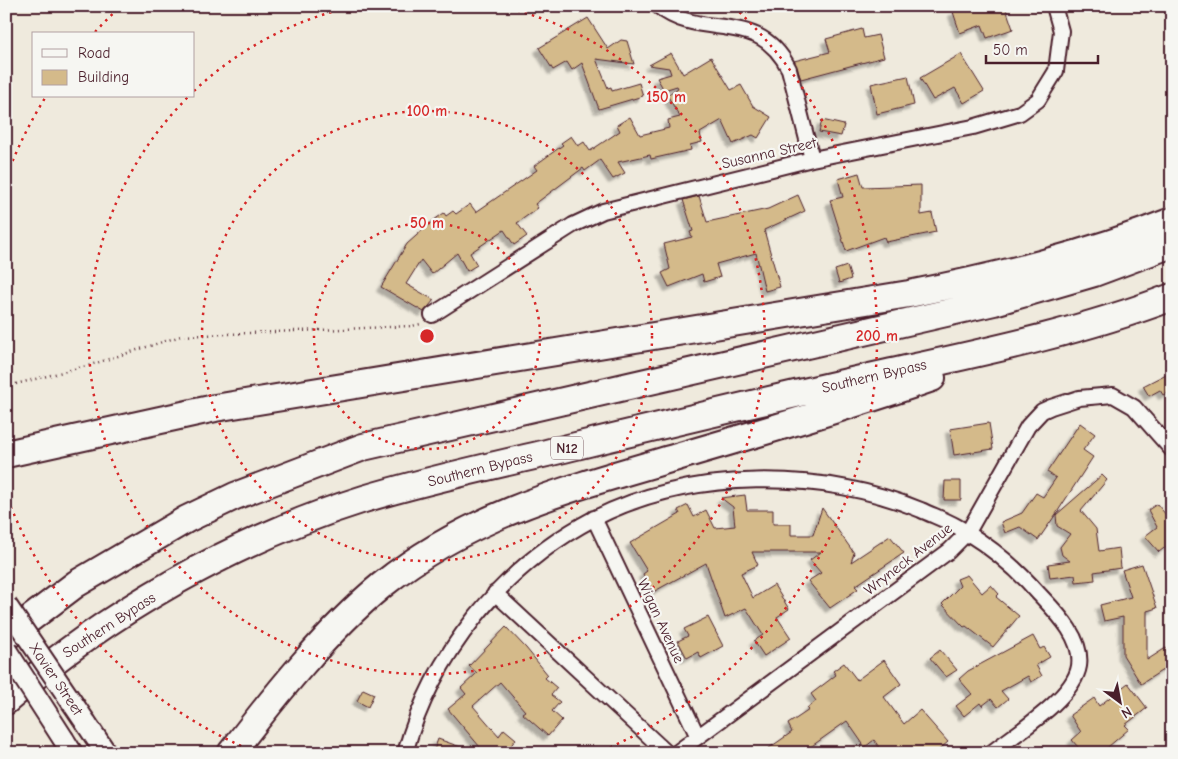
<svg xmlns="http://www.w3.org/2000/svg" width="1178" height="759" font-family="'Comic Neue',sans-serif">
<defs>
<filter id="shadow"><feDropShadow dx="-4.5" dy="4.5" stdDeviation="1" flood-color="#0004"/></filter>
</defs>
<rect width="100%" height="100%" fill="#efeadd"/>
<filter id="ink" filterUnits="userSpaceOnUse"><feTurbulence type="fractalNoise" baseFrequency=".02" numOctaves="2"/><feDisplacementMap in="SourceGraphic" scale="10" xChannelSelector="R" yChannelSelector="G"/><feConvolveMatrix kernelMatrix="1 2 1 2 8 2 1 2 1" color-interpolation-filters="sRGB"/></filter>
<g filter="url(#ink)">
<!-- building -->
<path fill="#d4ba8a" stroke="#4a1f2b" filter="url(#shadow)" d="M969,6h36l8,23 -26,9 -5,-13 -22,8 -7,-21z
M588,18l20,31 13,-9 6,1 7,23 -38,-5 12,29 3,-1 1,4 27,-8 4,13 -44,13 -17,-46 -10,7 -5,-8 -14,8 -14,-22z
M862,29l2,9 14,-3 6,22 -83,22 -7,-18 36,-9 -4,-13z
M671,53l12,21 28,-17 20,33 10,-5 12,21 18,11 -13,21 -5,-3 -20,9 -11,-24 -22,13 2,9 -12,3 1,5 -40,9 -1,-4 -32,7 7,11 -12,6 -13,-19 -15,11 -2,-3 -48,36 3,4 -21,15 10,13 -13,9 -10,-15 -34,23 7,12 -10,6 -10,-18 -25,21 -11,-14 -15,24 28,16 -10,12 -43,-25 26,-43 27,-24 10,-7 2,3 7,-5 3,3 14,-10 6,8 61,-42 -3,-4 29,-21 -2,-2 10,-7 7,10 6,-4 6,9 30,-20 -3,-6 13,-8 10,18 29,-7 -1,-8 12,-3 -13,-22 11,-7 -1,-2 -13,4 -7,-12 14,-4 -2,-6 -20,-3z
M961,54l23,37 -20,12 -9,-15 -22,12 -13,-22z
M908,76l6,29 -37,9 -6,-30z
M822,120l22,5 -3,11 -22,-4z
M859,173l4,14 58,-2v30l11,-2 4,19 -50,10 -2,-5 -38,14 -16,-51 13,-3 -5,-18z
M798,195l7,16 -41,19 16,57 -15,4 -9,-38 -40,11 4,13 -16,5 -2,-8 -33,13 -7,-14 8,-4 -6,-25 28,-7 -2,-5 3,-1 -10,-31 16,-4 8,26 61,-13z
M847,266l4,13 -12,4 -4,-13z
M1172,371v19l-9,5 -3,-5 -11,6 -6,-10z
M989,423l4,26 -39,6 -4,-26z
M1080,423l15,11 -12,16 10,7 -37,57 -18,26 -18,-13 -15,6 -4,-11 21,-9 14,-20 7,4 13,-19 -9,-6z
M1102,475l5,5 -26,31 15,18 3,22 20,-3 2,20 -27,4 1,8 -19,2 -1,-7 -25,3 -2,-14 22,-3 -8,-6 -2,-8 10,-13 -13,-8 -1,-11z
M945,481h16v19h-17z
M745,495l2,15h26v14h18v11h22l9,-27 32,45 -3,9 39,-26 14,17 -49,33 3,3 -28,19 -22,-27 13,-8 -11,-13 11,-8h-69l6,13 -17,8 12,25 21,-13 15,24 -12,8 14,21 -27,18 -10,-15 9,-6 -17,-27 -21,10 -19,-55 -53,29 -10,-18 4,-3 -17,-28 50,-29 -2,-4 10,-5 6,12 12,-7 9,18 20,-2 -2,-19 -12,-9z
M1157,504l15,18v20l-13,10 -14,-16 12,-9 -9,-17z
M1142,564l15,44 -10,3v49l25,-16v20l-31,20 -18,-29v-38l-19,4 -4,-16 31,-8 -9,-27z
M967,575l15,18 9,-8 8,9 -3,3 23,19 -26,31 -27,-21 -2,1 -22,-23 18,-18 -3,-7z
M708,617l15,29 -22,12 -3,-6 -11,6 -9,-17 10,-5 -4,-7z
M506,627l20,21 22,27 -3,3 12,10 -6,7 9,7 -8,9 10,9 -14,16 -26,-23 3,-2 -25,-29 -27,24 26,30 5,-7 12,10 -11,14h-20l-37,-44 18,-15 -5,-6 16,-15 -8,-7z
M1033,636l7,13 4,-2 6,10 -14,8 6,11 -11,6 -3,-6 -27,15 7,8 -10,8 -7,-8 -9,7 -2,-3 -16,13 -8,-10 16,-12 -13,-15 9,-8z
M940,650l17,20 -11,7 -16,-19z
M884,660l17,24 -17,13 20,27 16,-14 28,32 -13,11h-52l-9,-13 -9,7 -18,-26 -45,32h-40l30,-21 -4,-8 21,-14 -2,-2 9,-7 -5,-7 25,-19 -3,-4 11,-8 13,17z
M1128,683l19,25 -22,17 4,4 -28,24h-18l-11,-13 9,-8 -11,-17 24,-17 5,8z
M363,689l11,5 -6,13 -11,-6z
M438,739l34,12v2h-39z"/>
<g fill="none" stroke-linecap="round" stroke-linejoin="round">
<defs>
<path id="minor" d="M658,6c44,36 100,1 131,63l23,90
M432,315l141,-90 30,-14 209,-52 161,-32 47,-14 18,-13 18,-29 5,-40 -7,-25
M594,518l104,219
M495,593l172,160
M405,753c27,-98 97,-186 188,-234 97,-50 228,-50 328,-9 15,7 31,12 45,22 26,16 53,39 73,62 18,19 44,44 40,72 -5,32 -63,67 -88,87
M676,753l273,-202 19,-19 60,-106 14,-15 9,-4 28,-9 34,-3 21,12 38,43"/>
<path id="secondary" d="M86,723l20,30
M64,740l8,13"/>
<path id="motorway" d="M6,454l209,-46 694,-114c90,-18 177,-39 263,-73
M6,637l70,-53 111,-65 48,-23 128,-49 631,-145 100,-29 78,-29
M6,701c100,-88 230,-162 358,-202 69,-21 142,-36 212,-53 104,-25 208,-50 312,-73 96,-21 192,-41 284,-76
M231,753c43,-56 97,-124 151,-168 88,-71 189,-97 295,-128 86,-25 171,-50 255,-79"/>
</defs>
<!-- minor casing -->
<use href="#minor" stroke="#4a1f2b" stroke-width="18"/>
<!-- secondary casing -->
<use href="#secondary" stroke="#4a1f2b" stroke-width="24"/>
<!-- motorway casing -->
<use href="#motorway" stroke="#4a1f2b" stroke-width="30"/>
<!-- path -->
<path stroke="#4a1f2b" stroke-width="2.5" stroke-dasharray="1 4" stroke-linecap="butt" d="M6,384h10l74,-19 91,-29 231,-10 9,-2"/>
<!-- minor -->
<use href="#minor" stroke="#f6f6f2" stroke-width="14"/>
<!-- secondary -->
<use href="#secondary" stroke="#f6f6f2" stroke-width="20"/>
<!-- motorway -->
<use href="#motorway" stroke="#f6f6f2" stroke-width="26"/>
<defs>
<path id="secondary-bridge" d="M6,605l80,118
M6,650l58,90"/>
</defs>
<!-- secondary-bridge casing -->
<use href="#secondary-bridge" stroke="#4a1f2b" stroke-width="24" stroke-linecap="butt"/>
<!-- secondary-bridge -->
<use href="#secondary-bridge" stroke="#f6f6f2" stroke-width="20"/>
</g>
</g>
<!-- distance rings -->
<g fill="none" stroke="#d62828" stroke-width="2.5" stroke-dasharray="2.5 5">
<circle cx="427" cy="336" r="113"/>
<circle cx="427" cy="336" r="225"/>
<path d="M194 91A338 338 0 0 1 351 7M503 7A338 338 0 1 1 188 97"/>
<path d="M255 752A450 450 0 0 1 7 497M7 175A450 450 0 0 1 45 98M95 32A450 450 0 0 1 120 7M734 7A450 450 0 0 1 599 752"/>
</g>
<g text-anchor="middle" stroke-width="4.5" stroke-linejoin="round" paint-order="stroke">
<!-- shield labels -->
<rect fill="#f6f6f2" stroke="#7e6067" stroke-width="1" x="551" y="436.5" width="32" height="23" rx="4"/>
<g font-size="14" font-weight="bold" fill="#4a1f2b">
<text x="567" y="453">N12</text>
</g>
<!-- street labels -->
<g font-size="15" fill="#4a1f2b" stroke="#f6f6f2">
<text transform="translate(769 153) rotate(-13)" y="5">Susanna Street</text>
<text transform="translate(874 376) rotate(-13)" y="5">Southern Bypass</text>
<text transform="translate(480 469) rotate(-14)" y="5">Southern Bypass</text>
<text transform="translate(908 559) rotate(-38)" y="5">Wryneck Avenue</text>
<text transform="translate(661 621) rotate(65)" y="5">Wigan Avenue</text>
<text transform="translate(109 625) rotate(-33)" y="5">Southern Bypass</text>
<text transform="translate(56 679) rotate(56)" y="5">Xavier Street</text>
</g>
</g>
<circle cx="427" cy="336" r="8" fill="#d62828" stroke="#f6f6f2" stroke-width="2.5"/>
<g font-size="15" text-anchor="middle" font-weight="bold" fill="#d62828" stroke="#f6f6f2" stroke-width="4.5" stroke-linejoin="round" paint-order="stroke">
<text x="666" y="102">150 m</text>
<text x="427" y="116">100 m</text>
<text x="427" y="228">50 m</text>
<text x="877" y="341">200 m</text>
</g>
<!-- margin -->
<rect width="1178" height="759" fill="none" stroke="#f6f6f2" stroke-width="25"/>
<rect x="12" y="12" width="1153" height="734" fill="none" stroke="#4a1f2b" stroke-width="2" filter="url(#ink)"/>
<!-- legend -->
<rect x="32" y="32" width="162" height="65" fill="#f6f6f2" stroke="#b1a0a2"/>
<rect x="42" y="49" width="25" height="8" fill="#f6f6f2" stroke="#b1a0a2"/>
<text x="78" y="58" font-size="15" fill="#4a1f2b">Road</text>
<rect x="42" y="70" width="25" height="15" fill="#d4ba8a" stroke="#b1a0a2"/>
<text x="78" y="82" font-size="15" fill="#4a1f2b">Building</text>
<!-- north arrow -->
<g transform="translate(1120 702) rotate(148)" stroke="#f6f6f2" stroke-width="4" paint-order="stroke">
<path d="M0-4L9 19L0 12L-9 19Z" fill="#4a1f2b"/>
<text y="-8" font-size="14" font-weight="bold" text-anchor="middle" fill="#4a1f2b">N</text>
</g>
<!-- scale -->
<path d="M986 55v8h112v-8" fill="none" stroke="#4a1f2b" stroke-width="2.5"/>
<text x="993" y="55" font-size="15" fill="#4a1f2b" stroke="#f6f6f2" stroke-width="4" paint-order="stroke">50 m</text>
</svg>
